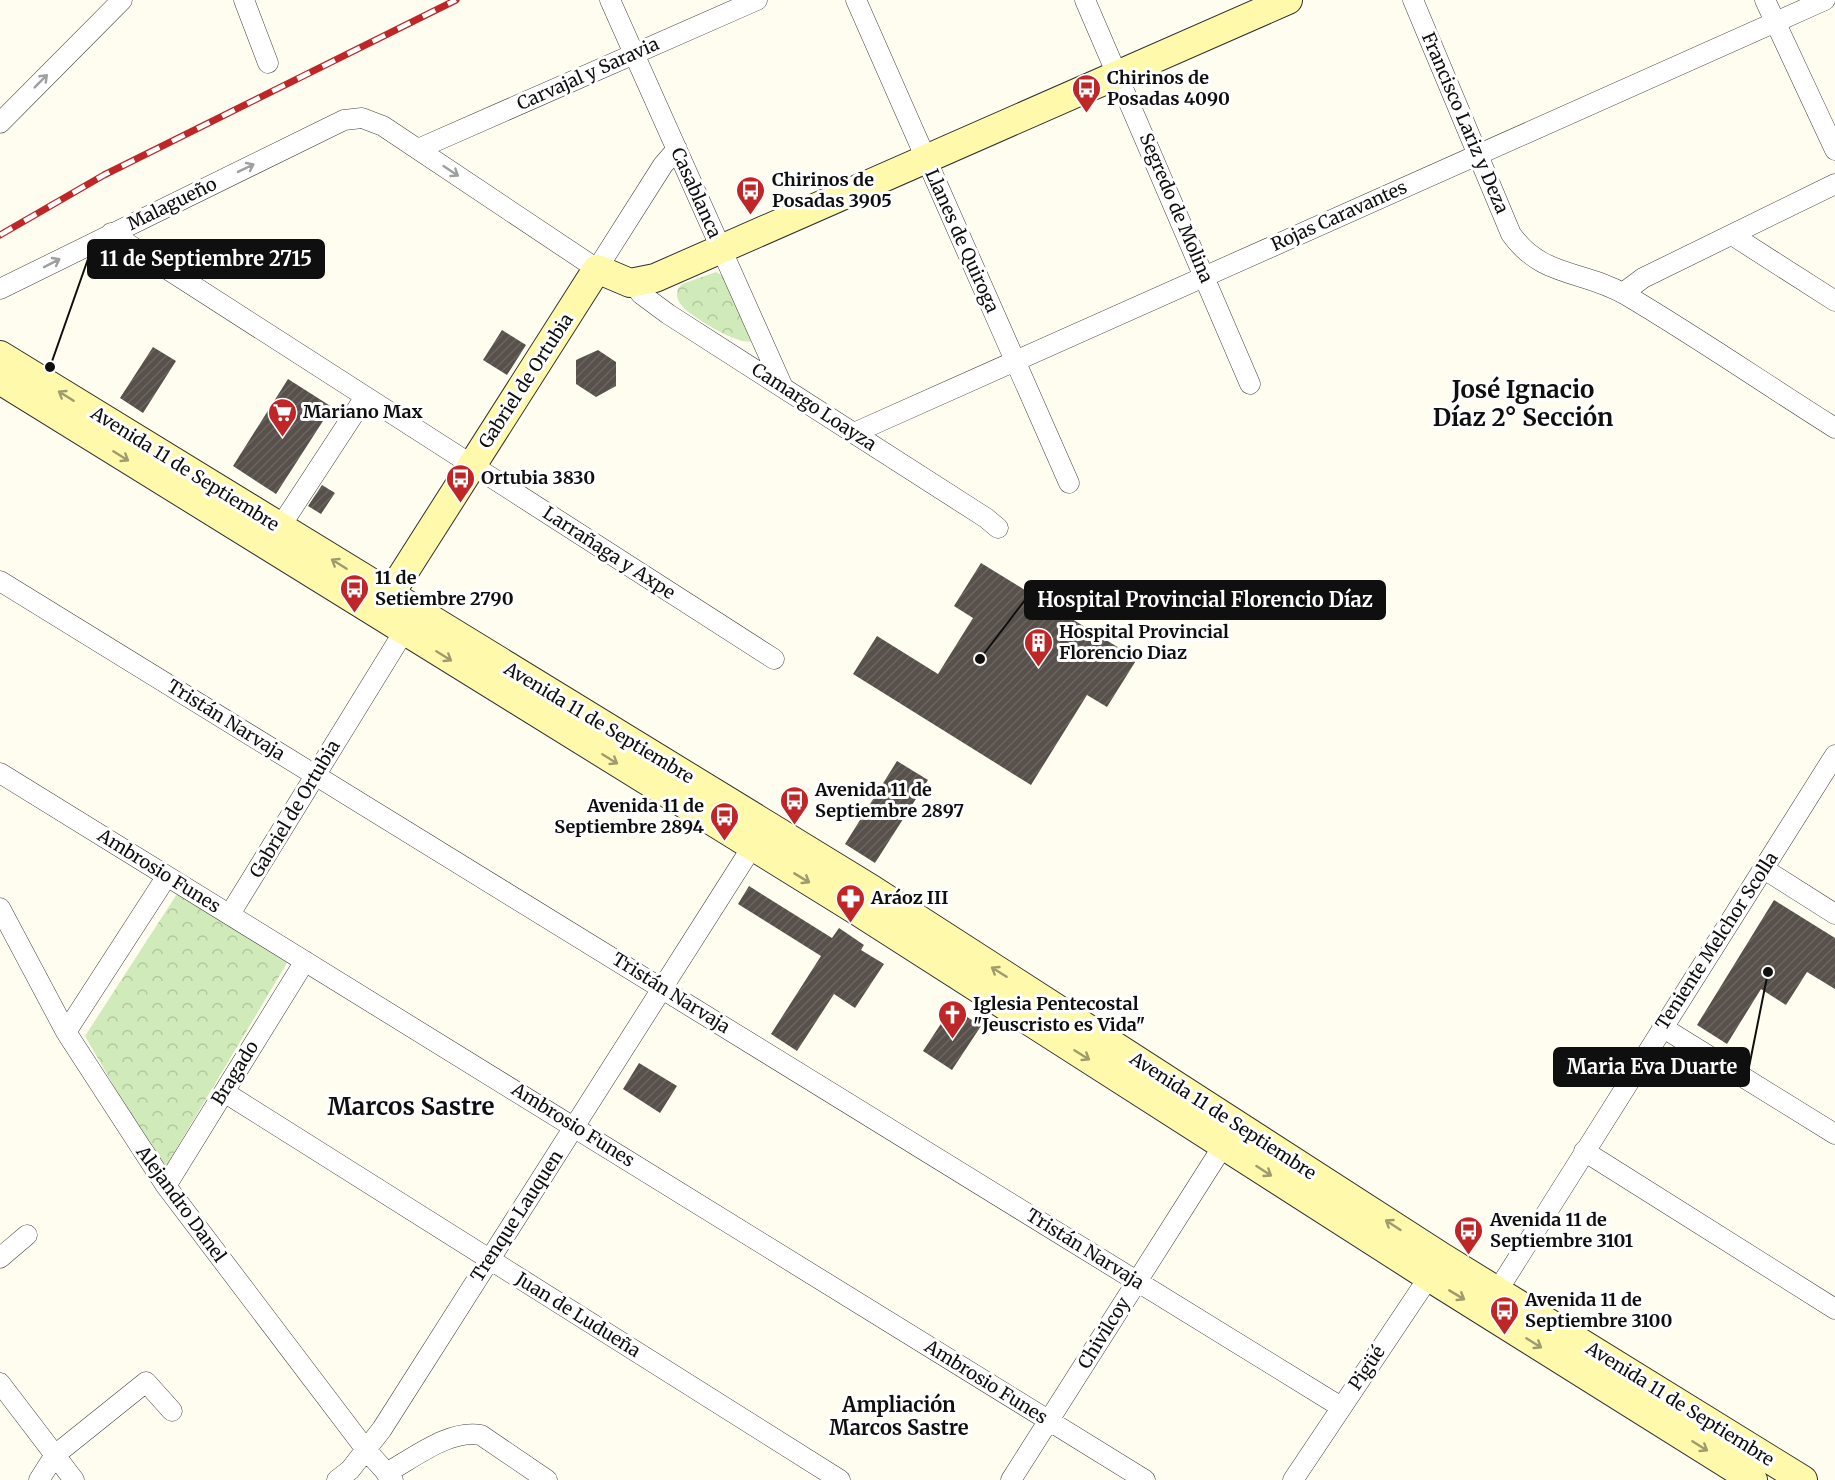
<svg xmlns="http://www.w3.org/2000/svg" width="1835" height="1480" font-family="Merriweather,serif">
<defs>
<pattern id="park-crowns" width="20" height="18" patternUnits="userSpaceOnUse" patternTransform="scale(1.5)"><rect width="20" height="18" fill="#d1eaba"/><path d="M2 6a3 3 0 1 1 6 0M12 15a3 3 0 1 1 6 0" fill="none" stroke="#b2c89f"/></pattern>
<pattern id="building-hatch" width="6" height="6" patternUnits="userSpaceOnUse" patternTransform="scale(1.5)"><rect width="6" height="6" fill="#57504b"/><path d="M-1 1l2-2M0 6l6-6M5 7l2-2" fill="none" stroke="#6a6561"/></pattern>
</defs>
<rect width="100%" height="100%" fill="#fffdf0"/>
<!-- park -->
<path fill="url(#park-crowns)" d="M716,272l11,6 24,63c-12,5 -61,-25 -69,-35 -5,-6 -6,-11 -4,-17l4,-5z
M177,894l110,69 -124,208 -78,-135z"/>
<!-- building -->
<path fill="url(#building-hatch)" d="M502,330l24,15 -19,30 -24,-15z
M153,347l23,14 -33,52 -23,-15z
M598,350l18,12v24l-20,11 -20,-13v-24z
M288,379l44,28 -56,87 -43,-28z
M322,485l13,8 -14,21 -13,-8z
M981,563l156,96 -30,48 -20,-12 -56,90 -178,-111 24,-38 61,38 35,-56 -19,-12z
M897,761l31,19 -53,83 -30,-19z
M749,886l83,52 7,-10 25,17 -3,5 23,14 -29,44 -21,-14 -37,57 -26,-17 50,-78 -83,-52z
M1774,900l61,38v51l-28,-17 -21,33 -25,-16 -34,55 -30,-19z
M952,1007l29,19 -29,44 -29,-19z
M639,1063l38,23 -17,27 -37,-24z"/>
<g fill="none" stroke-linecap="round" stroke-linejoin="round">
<defs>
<path id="street" d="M244,0l24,63
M610,0l172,385
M856,0l213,483
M1085,0l165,384
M1413,0l98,234c31,44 73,36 115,61 71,42 139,89 209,133
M1765,0l70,150
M0,123l122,-123
M418,149l339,-149
M111,233l663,426
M1732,235l103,66
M633,283l8,11 27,20 318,204 12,10
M0,289l344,-169 18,-2 21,8 214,143 66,-104 14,-16
M1623,293l20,-15 192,-94
M854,433l971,-433
M280,527l85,-130
M0,581l1341,826
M0,773l1145,707
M1764,869l71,45
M0,908l66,124 100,154 201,265 26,29
M230,914l181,-294
M1662,1027l173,107
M66,1032l101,-156
M224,1092l616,388
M1584,1151l251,158
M166,1186l139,-225
M0,1258l27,-23
M1491,1301l344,-546
M0,1383l74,97
M386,1473c28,-15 63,-44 95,-38l66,45
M39,1480l16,-25 91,-73 26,29
M337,1480l13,-10 32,-41 377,-593
M1011,1480l219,-345
M1293,1480l142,-212"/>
<path id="secondary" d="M0,355l873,535 569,367 361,223
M0,380l859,532 570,365 324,203
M380,610l217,-341 33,14 25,-5 633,-278"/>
</defs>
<!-- street casing -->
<use href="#street" stroke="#424242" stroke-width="21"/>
<!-- secondary casing -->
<use href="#secondary" stroke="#313131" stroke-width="30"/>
<!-- street -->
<use href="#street" stroke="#fff" stroke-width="20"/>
<!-- secondary -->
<use href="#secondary" stroke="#fff9ac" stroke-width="28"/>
<defs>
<path id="rail" d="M0,235l104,-60 352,-175"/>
</defs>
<!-- rail casing -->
<use href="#rail" stroke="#bf2627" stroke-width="7"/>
<!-- rail -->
<use href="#rail" stroke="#fff" stroke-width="4.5" stroke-dasharray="14" stroke-linecap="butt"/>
</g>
<!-- one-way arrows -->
<defs><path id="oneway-shaft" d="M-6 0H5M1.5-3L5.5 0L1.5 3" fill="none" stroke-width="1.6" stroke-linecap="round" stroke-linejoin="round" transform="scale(1.5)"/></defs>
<g stroke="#9f9f9f">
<use href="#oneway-shaft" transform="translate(41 81) rotate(-45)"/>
<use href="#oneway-shaft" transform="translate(246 168) rotate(-26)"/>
<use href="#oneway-shaft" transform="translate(451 171) rotate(34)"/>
<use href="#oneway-shaft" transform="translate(52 263) rotate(-27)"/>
</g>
<g stroke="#9f9b6d">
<use href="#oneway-shaft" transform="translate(66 396) rotate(-148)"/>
<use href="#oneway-shaft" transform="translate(121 456) rotate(32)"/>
<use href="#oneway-shaft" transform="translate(339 564) rotate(-148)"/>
<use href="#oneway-shaft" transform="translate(444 656) rotate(32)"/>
<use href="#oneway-shaft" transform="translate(610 759) rotate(32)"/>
<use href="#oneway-shaft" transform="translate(802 878) rotate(31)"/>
<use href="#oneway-shaft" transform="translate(999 972) rotate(-148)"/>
<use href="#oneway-shaft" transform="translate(1082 1055) rotate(32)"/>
<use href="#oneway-shaft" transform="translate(1264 1171) rotate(33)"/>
<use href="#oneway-shaft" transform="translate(1393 1225) rotate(-147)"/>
<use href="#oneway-shaft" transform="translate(1457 1295) rotate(31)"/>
<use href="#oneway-shaft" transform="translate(1534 1343) rotate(32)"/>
<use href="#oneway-shaft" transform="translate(1700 1446) rotate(32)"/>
</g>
<!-- icons -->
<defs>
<symbol id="bus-pin" viewBox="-11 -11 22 30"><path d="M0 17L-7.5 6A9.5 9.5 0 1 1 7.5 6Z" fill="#bf2627" stroke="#fff"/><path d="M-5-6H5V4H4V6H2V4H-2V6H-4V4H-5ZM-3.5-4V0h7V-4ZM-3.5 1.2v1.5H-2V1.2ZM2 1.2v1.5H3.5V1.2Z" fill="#fff"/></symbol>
<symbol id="supermarket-pin" viewBox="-11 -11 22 30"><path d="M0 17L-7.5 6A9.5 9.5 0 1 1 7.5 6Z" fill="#bf2627" stroke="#fff"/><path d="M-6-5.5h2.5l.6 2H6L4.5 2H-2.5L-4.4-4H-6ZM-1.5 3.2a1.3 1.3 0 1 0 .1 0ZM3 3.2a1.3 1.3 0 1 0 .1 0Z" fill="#fff"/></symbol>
<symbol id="building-pin" viewBox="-11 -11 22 30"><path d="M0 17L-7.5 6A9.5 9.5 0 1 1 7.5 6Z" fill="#bf2627" stroke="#fff"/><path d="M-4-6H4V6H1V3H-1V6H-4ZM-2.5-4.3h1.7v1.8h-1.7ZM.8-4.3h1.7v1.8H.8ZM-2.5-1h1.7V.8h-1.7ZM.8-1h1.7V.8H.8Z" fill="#fff"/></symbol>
<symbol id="pharmacy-pin" viewBox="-11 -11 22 30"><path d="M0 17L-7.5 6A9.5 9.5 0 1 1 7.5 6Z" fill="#bf2627" stroke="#fff"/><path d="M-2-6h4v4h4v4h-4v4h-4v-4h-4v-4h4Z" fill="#fff"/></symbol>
<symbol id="church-pin" viewBox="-11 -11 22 30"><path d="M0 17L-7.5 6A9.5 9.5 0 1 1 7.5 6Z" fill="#bf2627" stroke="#fff"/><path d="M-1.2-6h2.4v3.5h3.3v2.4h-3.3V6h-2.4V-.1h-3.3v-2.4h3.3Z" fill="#fff"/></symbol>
</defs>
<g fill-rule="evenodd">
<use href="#bus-pin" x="1070" y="72" width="33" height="45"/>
<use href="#bus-pin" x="734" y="174" width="33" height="45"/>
<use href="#supermarket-pin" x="266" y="396" width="33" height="45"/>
<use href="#bus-pin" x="444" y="462" width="33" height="45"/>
<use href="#bus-pin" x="338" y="572" width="33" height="45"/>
<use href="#building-pin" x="1022" y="626" width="33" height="45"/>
<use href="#bus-pin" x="778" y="784" width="33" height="45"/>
<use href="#bus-pin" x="708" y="800" width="33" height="45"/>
<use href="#pharmacy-pin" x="834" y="882" width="33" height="45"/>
<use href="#church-pin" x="936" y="998" width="33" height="45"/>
<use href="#bus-pin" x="1452" y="1214" width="33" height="45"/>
<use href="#bus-pin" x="1488" y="1294" width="33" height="45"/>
</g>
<g text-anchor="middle" stroke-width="6" stroke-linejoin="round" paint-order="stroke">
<!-- street labels -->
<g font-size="18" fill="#0f0f0f" stroke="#fff">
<text transform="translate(588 74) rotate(-24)" y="6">Carvajal y Saravia</text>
<text transform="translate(1465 123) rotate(67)" y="6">Francisco Lariz y Deza</text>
<text transform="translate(696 193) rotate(66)" y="6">Casablanca</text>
<text transform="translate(172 204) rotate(-26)" y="6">Malagueño</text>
<text transform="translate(1176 208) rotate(67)" y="6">Segredo de Molina</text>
<text transform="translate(1339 216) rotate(-24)" y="6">Rojas Caravantes</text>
<text transform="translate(962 241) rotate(66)" y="6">Llanes de Quiroga</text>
<text transform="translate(526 381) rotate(-57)" y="6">Gabriel de Ortubia</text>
<text transform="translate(814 407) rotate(33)" y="6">Camargo Loayza</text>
<text transform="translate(185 469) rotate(32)" y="6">Avenida 11 de Septiembre</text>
<text transform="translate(609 553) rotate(33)" y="6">Larrañaga y Axpe</text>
<text transform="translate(226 720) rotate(32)" y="6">Tristán Narvaja</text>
<text transform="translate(599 723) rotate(31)" y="6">Avenida 11 de Septiembre</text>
<text transform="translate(295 809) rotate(-59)" y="6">Gabriel de Ortubia</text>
<text transform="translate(159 871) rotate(32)" y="6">Ambrosio Funes</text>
<text transform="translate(1717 941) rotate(-57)" y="6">Teniente Melchor Scolla</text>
<text transform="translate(671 993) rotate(32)" y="6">Tristán Narvaja</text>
<text transform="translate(235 1073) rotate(-58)" y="6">Bragado</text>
<text transform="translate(1223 1116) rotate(33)" y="6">Avenida 11 de Septiembre</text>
<text transform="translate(573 1125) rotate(32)" y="6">Ambrosio Funes</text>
<text transform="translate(181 1204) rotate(54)" y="6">Alejandro Danel</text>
<text transform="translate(517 1216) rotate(-57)" y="6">Trenque Lauquen</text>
<text transform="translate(1085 1249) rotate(32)" y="6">Tristán Narvaja</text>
<text transform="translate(578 1315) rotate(32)" y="6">Juan de Ludueña</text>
<text transform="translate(1104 1333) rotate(-58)" y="6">Chivilcoy</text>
<text transform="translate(1367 1368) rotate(-56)" y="6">Pigüé</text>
<text transform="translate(986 1382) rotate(32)" y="6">Ambrosio Funes</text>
<text transform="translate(1680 1404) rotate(32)" y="6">Avenida 11 de Septiembre</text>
</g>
<!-- poi labels -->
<g font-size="18" font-weight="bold" fill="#0f0f0f" stroke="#fff" text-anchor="start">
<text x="1107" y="84">Chirinos de<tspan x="1107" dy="21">Posadas 4090</tspan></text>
<text x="772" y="186">Chirinos de<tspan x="772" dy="21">Posadas 3905</tspan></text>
<text x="303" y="418">Mariano Max</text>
<text x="481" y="484">Ortubia 3830</text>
<text x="375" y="584">11 de<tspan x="375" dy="21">Setiembre 2790</tspan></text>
<text x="1059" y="638">Hospital Provincial<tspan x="1059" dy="21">Florencio Diaz</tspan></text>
<text x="815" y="796">Avenida 11 de<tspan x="815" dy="21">Septiembre 2897</tspan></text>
<text x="704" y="812" text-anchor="end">Avenida 11 de<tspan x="704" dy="21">Septiembre 2894</tspan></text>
<text x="871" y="904">Aráoz III</text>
<text x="973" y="1010">Iglesia Pentecostal<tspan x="973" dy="21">"Jeuscristo es Vida"</tspan></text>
<text x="1490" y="1226">Avenida 11 de<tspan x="1490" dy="21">Septiembre 3101</tspan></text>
<text x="1525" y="1306">Avenida 11 de<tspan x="1525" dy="21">Septiembre 3100</tspan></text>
</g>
<!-- neighbourhood labels -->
<g font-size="20" font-weight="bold" fill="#0f0f0f" stroke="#fff">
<text x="899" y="1412">Ampliación<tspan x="899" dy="23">Marcos Sastre</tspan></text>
</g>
<!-- district labels -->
<g font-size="24" font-weight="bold" fill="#0f0f0f" stroke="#fff">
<text x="1523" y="398">José Ignacio<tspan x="1523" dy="28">Díaz 2° Sección</tspan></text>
<text x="411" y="1115">Marcos Sastre</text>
</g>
</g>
<!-- callouts -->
<path fill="none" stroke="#0f0f0f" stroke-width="2" d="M50 367L88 259M980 659L1025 600M1768 972L1749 1067"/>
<g fill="#0f0f0f" stroke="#fff" stroke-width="2">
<circle cx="50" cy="367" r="6"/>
<circle cx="980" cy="659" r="6"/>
<circle cx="1768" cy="972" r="6"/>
</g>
<g fill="#0f0f0f" stroke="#0f0f0f" stroke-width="2">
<rect x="88" y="240" width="236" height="38" rx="6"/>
<rect x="1025" y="581" width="360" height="38" rx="6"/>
<rect x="1554" y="1048" width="195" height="38" rx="6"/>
</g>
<g font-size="20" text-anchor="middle" font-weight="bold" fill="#fff">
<text x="206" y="266">11 de Septiembre 2715</text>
<text x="1205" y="607">Hospital Provincial Florencio Díaz</text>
<text x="1652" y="1074">Maria Eva Duarte</text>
</g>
</svg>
